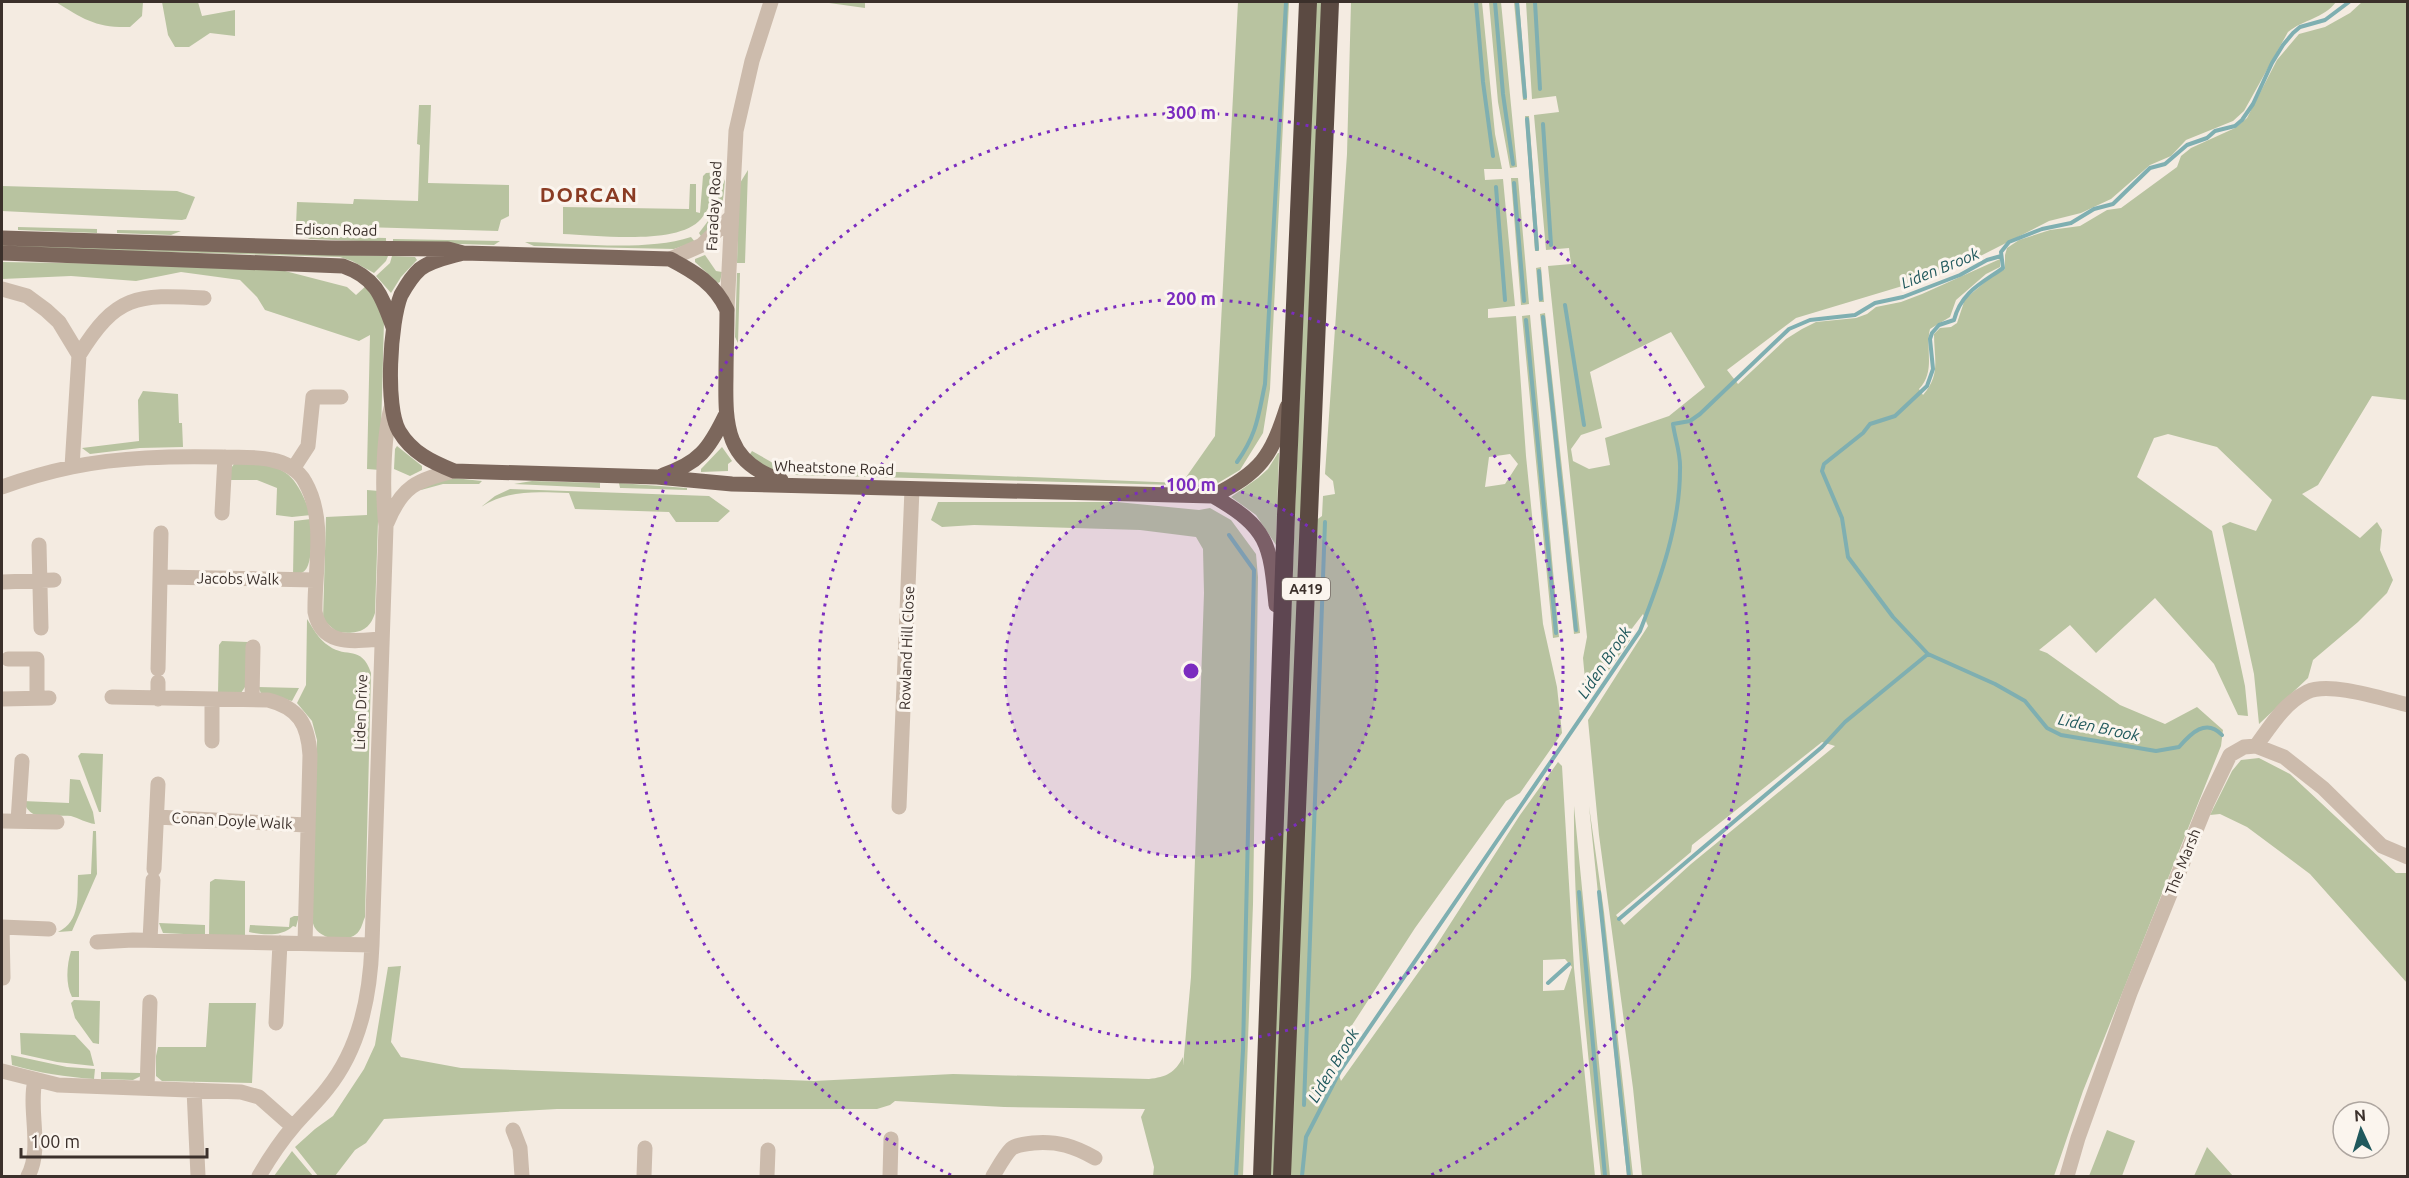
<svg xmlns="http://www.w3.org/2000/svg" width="2409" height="1178" font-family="Ubuntu,sans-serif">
<rect width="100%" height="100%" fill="#f4ebe1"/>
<!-- green -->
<path fill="#b8c3a0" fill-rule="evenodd" d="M56,2h87l-1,14 -12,11c-34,1 -47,-8 -74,-25z
M162,2h36l4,14 33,-6v26l-25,-3 -21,14h-14l-7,-12z
M822,2h43v6z
M1238,2h51l-19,387 -7,44 -23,37 -27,16 -418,-11v-7l387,15 33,-47z
M1315,2h7l-47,1174h-6z
M1351,2h131l13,132 7,35h-18l1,11 18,-1 12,127 -27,3v9l28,-2 10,140 17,168 14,63 5,46 -42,60 -14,8 -91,127 -83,128 9,25 84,-118 95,-148 38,-53 4,4 12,202 21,208h-305l25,-655 7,-5 1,-20 12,-2 -2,-13 -8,-7 22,-320zM1510,454l8,10 -13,20 -20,3 4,-30zM1565,959l7,8 -8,23 -21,1v-31z
M1489,2h12l16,165 -7,1 -12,-66z
M1514,2h5l8,98h-4z
M1526,2h810c-13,17 -32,17 -48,30l-44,79 -11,10 -47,19 -15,16 -21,9 -39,34 -30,14 -32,8 -100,51 -153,46 -69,52 11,14 48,-45 16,-10 14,-7 40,-4 11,-4 9,-7 25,-5 21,-8 78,-35v8l-14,7 -30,26 -6,17 -20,12c-5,21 6,42 -11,60l4,6c18,-21 11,-36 11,-61l6,-6 11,-1 6,-4 8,-24 26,-22 14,-8v-14l2,-7 12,-8 31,-10 30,-4 27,-16 14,-2 56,-41 4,-11 10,-8 44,-20 12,-10 30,-58 22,-26 26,-7 25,-14 12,-11h45v398l-35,-4 -54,89 -16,9 58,44 17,-16 5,8 -2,20 13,30 -6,13 -29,29 -45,38 -5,18 -49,46 -5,-50 -32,-148 8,-4 26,9 16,-31 -55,-53 -49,-13 -14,4 -17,39 75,54 33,155 3,30 -10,-1 -24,-51 -59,-66 -59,55 -26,-28 -31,25 8,3 73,52 45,19 32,-17 26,23 -2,16 -138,345 -29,85h-412l-9,-88 -34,-253 -11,-115 60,-94 -5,-12 -16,21 3,5 -43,61 -4,-43 4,-21 -39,-371 23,-2 -2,-16 -23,2 -12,-135 25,-3 -3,-16 -24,3zM1671,332l34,55 -36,29 -64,22 5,27 -21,4 -16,-8 -2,-12 10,-14 21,-7 -12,-56zM1822,742l13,4 -144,118 -67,61 -8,-10 75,-63 1,-7z
M419,105h12l-3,78 81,2v31l-8,4 -3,11 -202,-6 1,-23 56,2 1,-5 64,2 2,-56 -3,-1z
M1525,116h4l10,135h-4z
M748,170l-3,93h-8l2,-73 1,-7z
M720,172c-4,16 -8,34 -19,47 -23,27 -105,16 -138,15v-27l126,2 1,-25h6v28l4,1 3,-37 3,-3z
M1511,178h7l11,126 -8,1z
M725,179c-2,27 -3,39 -23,59l-3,-5 12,-16z
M2,186l175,5 18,6 -9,22 -4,1 -180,-9z
M18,227l79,2v4l-79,-3z
M117,230l64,1 -10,4 -54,-2z
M302,236l84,2v4l-76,-3z
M691,237l4,5 -21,7 -140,-3 -9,-4c50,1 120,10 166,-5z
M393,239l107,2 -6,4 -101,-3z
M2,245l386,11 -2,5 -12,12 -22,-12 -12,-4 -315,-9 -23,-1z
M705,255l11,16 6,1 -2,10 -2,1 -23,-21v-3z
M392,256l23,1 2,3 -16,17 -10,16 -15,-17 14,-13z
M2,262l192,3 91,6 62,16 9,8 11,-10 3,4 14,32 -4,149 -13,-1 3,-134 -11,6 -94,-31 -8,-13 -17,-17 -59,-8 -45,9 -65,-5 -69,3z
M1541,267l3,35h-5l-3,-34z
M737,273h3l-2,70 -3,-6z
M1545,313l35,320 -6,1 -34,-320z
M1530,315l29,322 -6,1 -31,-322z
M143,391l35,3 1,29h3l1,24 -43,1 -50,6 -8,-6 57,-7 -1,-41z
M397,446l25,20v4l-12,6 -16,-7 1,-20z
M722,447l10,14 -4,3v7l-27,1v-3z
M752,451l35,20v3l-16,-3 -23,-14z
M1278,453h1l-3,92 -20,-30 -25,-18 27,-19 10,-9z
M235,463c49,2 58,5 76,52l-19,2 -16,-2 1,-27 -20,-8h-26v-12z
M454,478l28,3 -3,3h-36l-22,6 2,-6z
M532,481l68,2v5l-86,-4z
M619,483l68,5v2l-65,-2h-2z
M510,489l199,7 21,15 -12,11h-42l-7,-10 -94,-3 -6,-16c-32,-1 -60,-4 -88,14l14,-11z
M367,490l12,1 -4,122c-6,20 -20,21 -38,19l-14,-12 3,-103 41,-2z
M938,502h179l82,8 11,-2 21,12 25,34 2,23 -5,327 -10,272h-90l1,-9 -13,-50 4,-8 -141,-2 -109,-6 -5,4 -13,4h-320l-173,10 -18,24 -11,7 -20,26h-17l-23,-29 20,-18 18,-13 31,-47 11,-24 13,-78 13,-1 -10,76 10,15 60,11 353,13 139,-7 196,5c17,-2 26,-6 34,-22v9l8,-89 13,-384 -1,-44 -7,-12 -56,-7 -166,-5 -32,2 -11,-7z
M311,519c0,10 3,47 -8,53 -3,2 -6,2 -10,3l1,-54z
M307,619c6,9 12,21 22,27 18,13 32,-2 42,27l-6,244c-2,4 -3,10 -6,14 -8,12 -36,10 -44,-3 -2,-3 -3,-9 -4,-14l6,-174 -5,-19 -15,-18 9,-18z
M222,641l26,1 -3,45 -4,6h-23l1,-48z
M258,687l41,1 -7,13 -31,-8z
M81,753l22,1 -2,58h-2l-21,-56z
M2259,758l31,16 106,99h11v110l-97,-109 -63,-47 -27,-13 -10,1 22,-44 9,-11z
M70,779l10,1 13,32 2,12c-9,-1 -16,-6 -24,-8 -20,-2 -39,8 -48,-15l46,2z
M1574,806l36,370h-9c-13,-122 -28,-246 -27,-370z
M1589,806l15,106 29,264h-6z
M93,831h3l1,43 -25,57 -14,1c23,-11 19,-35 20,-57l13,-1z
M215,879l30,2v55l-36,-1 1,-53z
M294,916h5l-3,11 -3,-1c-11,11 -30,9 -44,6l1,-7 39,2 1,-9z
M159,923l46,2v10l-42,-2z
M71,951h8v46h-7c-7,-13 -5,-33 -1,-46z
M74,1000l26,1 -1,43 -6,-1 -18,-25 -4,-15z
M209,1003h47l-4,80 -90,-2 -6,-5v-20l2,-9h48z
M20,1033l55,2 15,16 4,15 -37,-4 -36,-8z
M11,1055l56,12 28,2 -1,10c-28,-2 -55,-6 -82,-14z
M101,1072l39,1 1,3 -8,4 -32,-1z
M2107,1130l28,11 -13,35h-33z
M2207,1147l26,29h-39z
M292,1151l21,25h-39z"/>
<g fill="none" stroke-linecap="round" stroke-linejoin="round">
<!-- stream -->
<path stroke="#7fafb1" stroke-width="4" d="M1476,2l7,80 10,74
M1495,2l8,92 10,70
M1517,2l8,95
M1535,2l5,87
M1527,119l10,130
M1543,124l8,121
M1514,183l10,118
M1496,187l9,113
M1539,271l2,28
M1565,305l19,120
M1543,317l33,313
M1526,320l30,313
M1237,462c20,-28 21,-45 28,-78l21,-382
M1229,535l25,35 -11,480 -7,126
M2222,735c-16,-17 -31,-2 -43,12l-23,4 -95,-16 -14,-7 -22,-27 -30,-17 -67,-30 -35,-37 -45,-60 -6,-39 -20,-47 2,-7 39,-31 7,-9 25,-8 32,-30 6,-17 -3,-30 2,-6 7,-8 15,-5c7,-28 28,-37 49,-52l-2,-16 8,-10 33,-13 29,-6 23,-14 19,-5 37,-36 15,-4 22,-19 20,-7 8,-7 20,-5 7,-6 11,-16 19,-41 11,-18 10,-12 7,-6 25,-7 24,-18
M1579,892l26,284
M1599,892l30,284
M1619,919l203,-172 23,-25 83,-68
M1548,983l21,-19
M1304,1105l21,-583
M1302,1176l4,-39 34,-66 300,-440c20,-51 40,-106 40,-161 1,-17 -5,-30 -7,-46l17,-3 10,-7 89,-85 21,-9 45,-5 20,-12 28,-6 57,-22 27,-15 14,-4"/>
<!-- minor -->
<path stroke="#ccbbac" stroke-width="15" d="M670,259l32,-14 29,-28
M2,289l25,7 19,14 13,12 20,33 -7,112
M727,310l9,-179 16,-70 19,-59
M79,355c37,-60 57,-61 125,-57
M293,469l15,-23 5,-49h28
M2,487c22,-8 46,-15 70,-20 49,-10 99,-11 150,-10 16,1 34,-1 50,3 12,2 27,10 33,22 22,38 9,88 10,130 7,35 39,29 66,27
M222,513l3,-56
M387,523c15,-37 30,-43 67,-52
M39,545l2,83
M161,577l154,3
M2,582l52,-2
M8,659h29v39
M158,669l3,-136
M112,697l156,3c31,8 40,24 42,55l-5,188
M2,699l47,-1
M158,699v-17
M252,699l1,-52
M212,700v41
M2256,746c14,-19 28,-43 51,-54 22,-11 76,7 101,13
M899,807l13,-318
M157,817l149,8
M2,821l55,1
M18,821l4,-60
M154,869l4,-85
M2,927l1,51
M2,927l47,2
M150,940l3,-60
M97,942l36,-2 239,5
M276,1023l4,-80
M2,1071l56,14 183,7 18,5 34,30
M147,1088l3,-86
M194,1090l4,86
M513,1130l7,18 2,28
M28,1176c15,-28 0,-65 7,-96
M259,1176c10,-17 21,-34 34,-49 11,-13 24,-25 34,-38 33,-41 43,-93 45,-144l14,-419c-4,-33 -3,-87 5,-118
M644,1176l1,-28
M767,1176l1,-26
M890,1176l1,-37
M993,1176c5,-8 11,-20 18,-27 6,-5 15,-5 22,-6 25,-2 41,3 62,15
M2067,1176l11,-38 52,-145 77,-190 23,-48 14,-8 12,-1 28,11 39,31 59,58 26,11"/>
<!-- major -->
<path stroke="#7c675c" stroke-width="15" d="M2,238l329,10 117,1 15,4 207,6c25,13 45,25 57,51 0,22 -1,44 -1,66 -1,50 0,87 55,104
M2,253l341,13c34,12 39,31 50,61
M463,253c-14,4 -31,7 -43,16 -8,7 -14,17 -19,26 -11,27 -16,112 -2,136 13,22 33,31 55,40l203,6 75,7 481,12c48,-24 58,-39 74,-89
M663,475c36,-12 46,-26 62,-59
M1213,496c56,32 57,48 63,109"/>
<!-- highway -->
<path stroke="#5b4a42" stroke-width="18" d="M1262,1176l24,-661 22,-513
M1282,1176l48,-1174"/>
</g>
<!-- distance rings -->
<circle cx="1191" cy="671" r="186" fill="#7b2cbf" fill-opacity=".12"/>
<g fill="none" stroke="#7b2cbf" stroke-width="3" stroke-dasharray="3 6">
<circle cx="1191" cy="671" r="186"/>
<circle cx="1191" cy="671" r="372"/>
<path d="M951 1175A558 558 0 1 1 1431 1175"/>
</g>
<g text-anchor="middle" stroke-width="6" stroke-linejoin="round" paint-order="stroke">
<!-- shield labels -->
<rect fill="#fbf5ee" stroke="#756b66" stroke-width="1.5" x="1282" y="578" width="48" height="22" rx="4.5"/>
<g font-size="14" font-weight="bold" fill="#3b302b">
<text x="1306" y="594">A419</text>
</g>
<!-- street labels -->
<g font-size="15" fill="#3b302b" stroke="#fbf5ee">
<text transform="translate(714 206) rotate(-87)" y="5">Faraday Road</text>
<text transform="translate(336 230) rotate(1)" y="5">Edison Road</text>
<text transform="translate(834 468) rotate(2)" y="5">Wheatstone Road</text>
<text transform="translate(238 579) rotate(1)" y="5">Jacobs Walk</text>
<text transform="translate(907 648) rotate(-88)" y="5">Rowland Hill Close</text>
<text transform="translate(361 712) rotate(-88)" y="5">Liden Drive</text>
<text transform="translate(232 821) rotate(3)" y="5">Conan Doyle Walk</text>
<text transform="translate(2183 862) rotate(-68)" y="5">The Marsh</text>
</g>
<!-- water labels -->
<g font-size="16" font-style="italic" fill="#20595d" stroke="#fbf5ee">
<text transform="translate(1940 268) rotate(-22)" y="6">Liden Brook</text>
<text transform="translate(1604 662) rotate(-56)" y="6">Liden Brook</text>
<text transform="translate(2099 727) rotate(12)" y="6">Liden Brook</text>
<text transform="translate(1333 1065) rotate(-59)" y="6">Liden Brook</text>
</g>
<!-- district labels -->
<g font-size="21" font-weight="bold" letter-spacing="1.5" fill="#8a3b23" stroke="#fbf5ee">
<text x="589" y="202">DORCAN</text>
</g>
</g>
<circle cx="1191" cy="671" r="9" fill="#7b2cbf" stroke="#fbf5ee" stroke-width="3"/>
<g font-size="18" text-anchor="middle" font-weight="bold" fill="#7b2cbf" stroke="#fbf5ee" stroke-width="6" stroke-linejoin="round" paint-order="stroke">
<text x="1191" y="119">300 m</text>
<text x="1191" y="305">200 m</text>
<text x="1191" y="491">100 m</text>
</g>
<!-- border -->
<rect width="2409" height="1178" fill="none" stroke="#3b302b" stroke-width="6"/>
<!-- north arrow -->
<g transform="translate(2361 1130) rotate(356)"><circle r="28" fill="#fbf5ee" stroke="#aea6a0" stroke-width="1.5"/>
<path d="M0-4.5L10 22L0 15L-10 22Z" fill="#20595d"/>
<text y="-9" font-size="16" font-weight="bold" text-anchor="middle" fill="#3b302b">N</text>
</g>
<!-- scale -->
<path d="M21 1148v9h186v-9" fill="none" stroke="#3b302b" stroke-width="3"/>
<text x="30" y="1148" font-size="18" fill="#3b302b" stroke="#fbf5ee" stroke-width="4.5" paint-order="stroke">100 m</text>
</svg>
